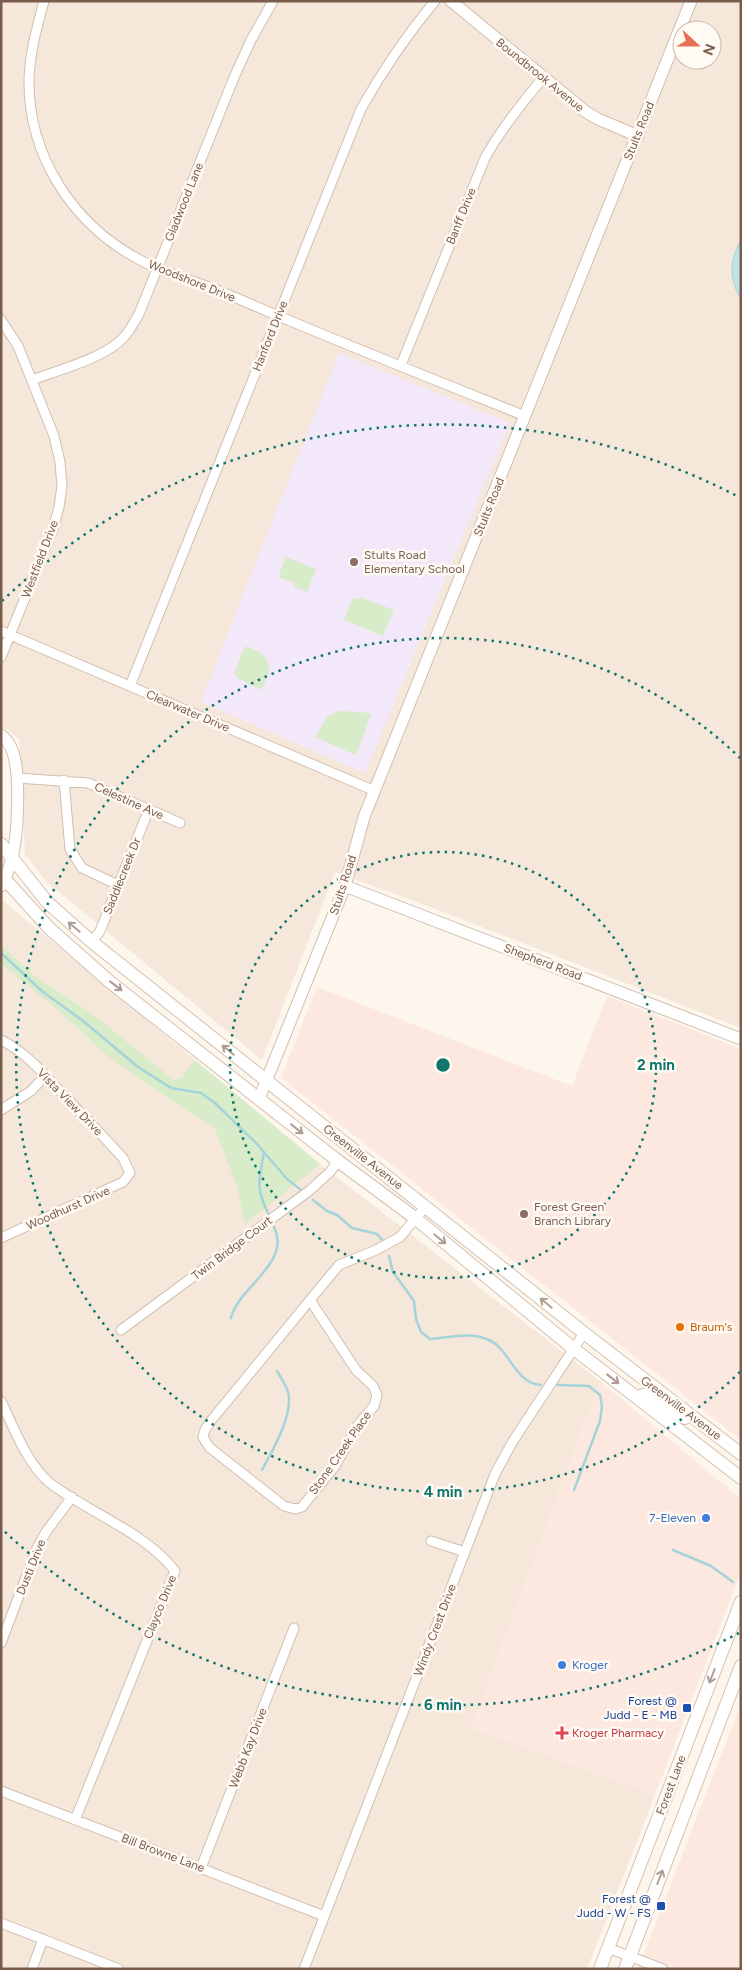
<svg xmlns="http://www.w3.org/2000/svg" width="742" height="1970" font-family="Figtree,sans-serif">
<rect width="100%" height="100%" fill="#fdf6ec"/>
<!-- residential -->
<path fill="#f5e8da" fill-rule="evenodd" d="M1,1h740v1027l-303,-118 -103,-38 -73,188 -215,-178 -22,-28 -6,-115 -18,-14zM682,30h30v30h-30z
M1,899l319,265 280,217 -129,347 184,67 -68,174h-586z"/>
<!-- commercial -->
<path fill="#fde8e0" d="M317,987l255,99 35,-90 134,53v391l-460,-362z
M600,1381l141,118v73l-86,223 -185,-67z
M741,1704v265h-103l55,-142z"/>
<!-- education -->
<path fill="#f3e8fa" d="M339,353l171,70 -145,350 -164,-71z"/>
<!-- green -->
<path fill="#d8ecc9" d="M286,557l30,12 -9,23 -13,-5 1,-4 -17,-6z
M360,597l34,13 -11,26 -39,-16 9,-22 5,2z
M245,646c28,10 28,18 17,44l-25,-12 -3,-5z
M339,711l23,1 9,2 -14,39 -4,1 -38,-17 13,-21z
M1,945l33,31 56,36 84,68 8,-3 13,-17 125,104 -75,60 -8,-38 -23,-59 -39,-24 -70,-49 -47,-44 -57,-46z"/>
<!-- water -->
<path fill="#bfe3e8" stroke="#a5d3da" d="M741,240v59c-12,-20 -12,-38 0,-59z"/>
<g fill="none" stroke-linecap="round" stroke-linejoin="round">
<!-- stream -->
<path stroke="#a5d3da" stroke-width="2.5" d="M1,953l42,39 39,28 56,47 33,21 30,5 14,10 42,41 30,35 14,11
M264,1152c-5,29 -9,34 4,61
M313,1200l14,11 10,4 15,13 25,6 7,8
M389,1256l4,16 21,29 2,18 5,13 9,7c19,-1 41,-8 59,1 22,10 25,43 52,45
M231,1318c7,-31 61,-55 43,-91
M558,1385l31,1 11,9 2,11 -2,15 -26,69
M262,1470c10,-19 32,-55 26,-78 -2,-7 -7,-14 -11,-21
M673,1550l38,16 22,16"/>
<defs>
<path id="minor" d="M44,1c-7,26 -14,51 -15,78 -1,76 43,145 111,181 21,11 44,18 66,26 22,8 42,17 63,26 85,36 171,70 256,104
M1,320l17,26 36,90 6,26 2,24 -3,21 -6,22 -52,128
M401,365l84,-207c16,-29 36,-54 58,-80
M32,380c26,-10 74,-22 92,-43 6,-6 10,-15 15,-23l96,-239 16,-35 22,-39
M1,631l374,160
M130,686l231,-577c22,-39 45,-73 74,-108
M17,778l71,5 92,40
M64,780l6,69 12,19 36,17
M92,942l8,-11 49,-122
M1,1040c23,11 41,32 58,50 22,23 43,45 64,68l7,15 -7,9 -122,56
M1,1110l30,-19 14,-15
M310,1300l46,70 17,16 4,9 -3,11 -16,19 -23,41 -33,41 -7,2 -11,-3 -75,-59 -6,-10 2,-7 5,-8z
M310,1300l29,-35 37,-15 24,-13 25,-30
M121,1330l188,-139 21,-19 8,-11
M1,1401c12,25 27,65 49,82 39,30 95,49 125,88l-100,249
M431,1541l34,11
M1,1643l36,-95 9,-16 26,-35
M1,1791l323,125
M201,1868l93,-240
M1,1923l118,46
M608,1948l55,21
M32,1969l11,-30
M304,1969l191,-495 18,-33 71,-108"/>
<path id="tertiary" d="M451,1l135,111 12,7 40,17
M1,735c5,4 9,9 11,15 9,21 6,85 0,108 -2,9 -6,19 -11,28
M345,886l396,153
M259,1099l86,-213 19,-69 327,-816"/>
<path id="secondary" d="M1,844l46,58 45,40 492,391 157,121
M1,875l48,53 61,54 228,179 77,57 159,131 167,129
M636,1397l11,-3 24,18 14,6
M600,1969l141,-367
M625,1969l116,-303"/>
</defs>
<!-- minor casing -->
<use href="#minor" stroke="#d1beb0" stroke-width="11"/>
<!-- tertiary casing -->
<use href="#tertiary" stroke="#d1beb0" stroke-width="13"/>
<!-- secondary casing -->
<use href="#secondary" stroke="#d6c0b0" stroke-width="14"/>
<!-- minor -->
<use href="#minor" stroke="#fff" stroke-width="9"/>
<!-- tertiary -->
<use href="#tertiary" stroke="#fff" stroke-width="11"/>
<!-- secondary -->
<use href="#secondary" stroke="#fff" stroke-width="12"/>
</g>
<!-- one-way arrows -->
<defs><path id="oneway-shaft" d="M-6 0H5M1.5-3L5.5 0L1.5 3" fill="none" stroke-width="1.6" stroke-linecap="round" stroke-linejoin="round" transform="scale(1.25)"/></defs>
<g stroke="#af9d94">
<use href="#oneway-shaft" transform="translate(74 927) rotate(-140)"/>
<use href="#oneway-shaft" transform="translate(116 986) rotate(38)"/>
<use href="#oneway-shaft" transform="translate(228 1050) rotate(-141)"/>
<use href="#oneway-shaft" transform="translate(297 1129) rotate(38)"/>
<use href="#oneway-shaft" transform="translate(440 1239) rotate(39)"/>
<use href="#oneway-shaft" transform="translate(546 1303) rotate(-141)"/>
<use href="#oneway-shaft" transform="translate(613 1379) rotate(38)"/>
<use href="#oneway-shaft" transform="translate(712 1676) rotate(111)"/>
<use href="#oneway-shaft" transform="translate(660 1877) rotate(-69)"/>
</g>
<!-- distance rings -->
<g fill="none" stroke="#0f766e" stroke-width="2.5" stroke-dasharray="2.5 5">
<circle cx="443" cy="1065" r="213"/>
<path d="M740 1372A427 427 0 1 1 740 758"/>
<path d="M739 1633A640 640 0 0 1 2 1529M2 601A640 640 0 0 1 739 497"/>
</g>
<!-- markers -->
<g fill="#8d6e63" stroke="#fffaf3" stroke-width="2">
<circle cx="354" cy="562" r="5"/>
<circle cx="524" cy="1214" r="5"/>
</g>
<circle fill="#e8710a" stroke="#fffaf3" stroke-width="2" cx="680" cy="1327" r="5"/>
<g fill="#3f7fe0" stroke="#fffaf3" stroke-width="2">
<circle cx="706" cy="1518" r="5"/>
<circle cx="562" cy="1665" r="5"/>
</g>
<g fill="#1a4fb4" stroke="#fffaf3" stroke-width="2">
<rect x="682" y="1703" width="10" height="10" rx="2.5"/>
<rect x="656" y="1901" width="10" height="10" rx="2.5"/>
</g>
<path fill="#e0444e" stroke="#fffaf3" stroke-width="2" d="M559.5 1725.5h5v5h5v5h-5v5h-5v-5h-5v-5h5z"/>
<g text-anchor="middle" stroke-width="5" stroke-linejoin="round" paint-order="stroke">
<!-- street labels -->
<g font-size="12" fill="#7a5c4d" stroke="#fffaf3">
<text transform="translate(540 75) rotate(39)" y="4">Boundbrook Avenue</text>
<text transform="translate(639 131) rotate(-68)" y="4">Stults Road</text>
<text transform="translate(184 202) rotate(-68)" y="4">Gladwood Lane</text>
<text transform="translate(461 216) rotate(-68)" y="4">Banff Drive</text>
<text transform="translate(192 281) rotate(22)" y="4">Woodshore Drive</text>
<text transform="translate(270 336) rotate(-68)" y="4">Hanford Drive</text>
<text transform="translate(489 507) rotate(-68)" y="4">Stults Road</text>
<text transform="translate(40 559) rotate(-69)" y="4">Westfield Drive</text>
<text transform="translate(188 711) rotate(23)" y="4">Clearwater Drive</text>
<text transform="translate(129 801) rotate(24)" y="4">Celestine Ave</text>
<text transform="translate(122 876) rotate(-68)" y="4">Saddlecreek Dr</text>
<text transform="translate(343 885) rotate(-72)" y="4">Stults Road</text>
<text transform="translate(543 962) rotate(21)" y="4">Shepherd Road</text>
<text transform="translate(70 1102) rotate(46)" y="4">Vista View Drive</text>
<text transform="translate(363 1157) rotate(38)" y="4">Greenville Avenue</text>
<text transform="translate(68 1208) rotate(-24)" y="4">Woodhurst Drive</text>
<text transform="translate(232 1248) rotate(-37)" y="4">Twin Bridge Court</text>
<text transform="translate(681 1408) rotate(37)" y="4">Greenville Avenue</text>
<text transform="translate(340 1453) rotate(-55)" y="4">Stone Creek Place</text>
<text transform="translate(31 1567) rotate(-68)" y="4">Dusti Drive</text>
<text transform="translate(160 1607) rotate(-68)" y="4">Clayco Drive</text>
<text transform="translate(435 1630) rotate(-69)" y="4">Windy Crest Drive</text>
<text transform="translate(248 1748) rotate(-69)" y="4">Webb Kay Drive</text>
<text transform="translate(671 1785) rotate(-69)" y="4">Forest Lane</text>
<text transform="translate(163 1853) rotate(21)" y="4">Bill Browne Lane</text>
</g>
<!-- education labels -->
<g font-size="12" fill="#785e54" stroke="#fffaf3" text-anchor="start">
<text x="364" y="559">Stults Road<tspan x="364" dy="14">Elementary School</tspan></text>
<text x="534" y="1211">Forest Green<tspan x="534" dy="14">Branch Library</tspan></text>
</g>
<!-- food labels -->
<g font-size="12" fill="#c56008" stroke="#fffaf3" text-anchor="start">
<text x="690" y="1331">Braum's</text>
</g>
<!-- shop labels -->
<g font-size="12" fill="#366cbe" stroke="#fffaf3" text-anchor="end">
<text x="696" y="1522">7-Eleven</text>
<text x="572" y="1669" text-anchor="start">Kroger</text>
</g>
<!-- transit labels -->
<g font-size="12" fill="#164399" stroke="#fffaf3" text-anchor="end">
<text x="677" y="1705">Forest @<tspan x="677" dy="14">Judd - E - MB</tspan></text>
<text x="651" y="1903">Forest @<tspan x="651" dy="14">Judd - W - FS</tspan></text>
</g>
<!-- health labels -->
<g font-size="12" fill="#be3a42" stroke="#fffaf3" text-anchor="start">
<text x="572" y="1737">Kroger Pharmacy</text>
</g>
</g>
<circle cx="443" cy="1065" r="8" fill="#0f766e" stroke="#fffaf3" stroke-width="2.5"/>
<g font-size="15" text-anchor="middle" font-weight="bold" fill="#0f766e" stroke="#fffaf3" stroke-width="5" stroke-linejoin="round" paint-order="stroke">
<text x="656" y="1070">2 min</text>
<text x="443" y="1497">4 min</text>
<text x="443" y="1710">6 min</text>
</g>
<!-- border -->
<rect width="742" height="1970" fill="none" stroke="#7a5c4d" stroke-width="5"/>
<!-- north arrow -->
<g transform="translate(697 45) rotate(111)"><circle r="24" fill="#fffaf3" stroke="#cabbb1"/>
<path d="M0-4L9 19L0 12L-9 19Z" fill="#e76f51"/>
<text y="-8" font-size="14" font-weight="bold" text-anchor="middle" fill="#7a5c4d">N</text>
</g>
</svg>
